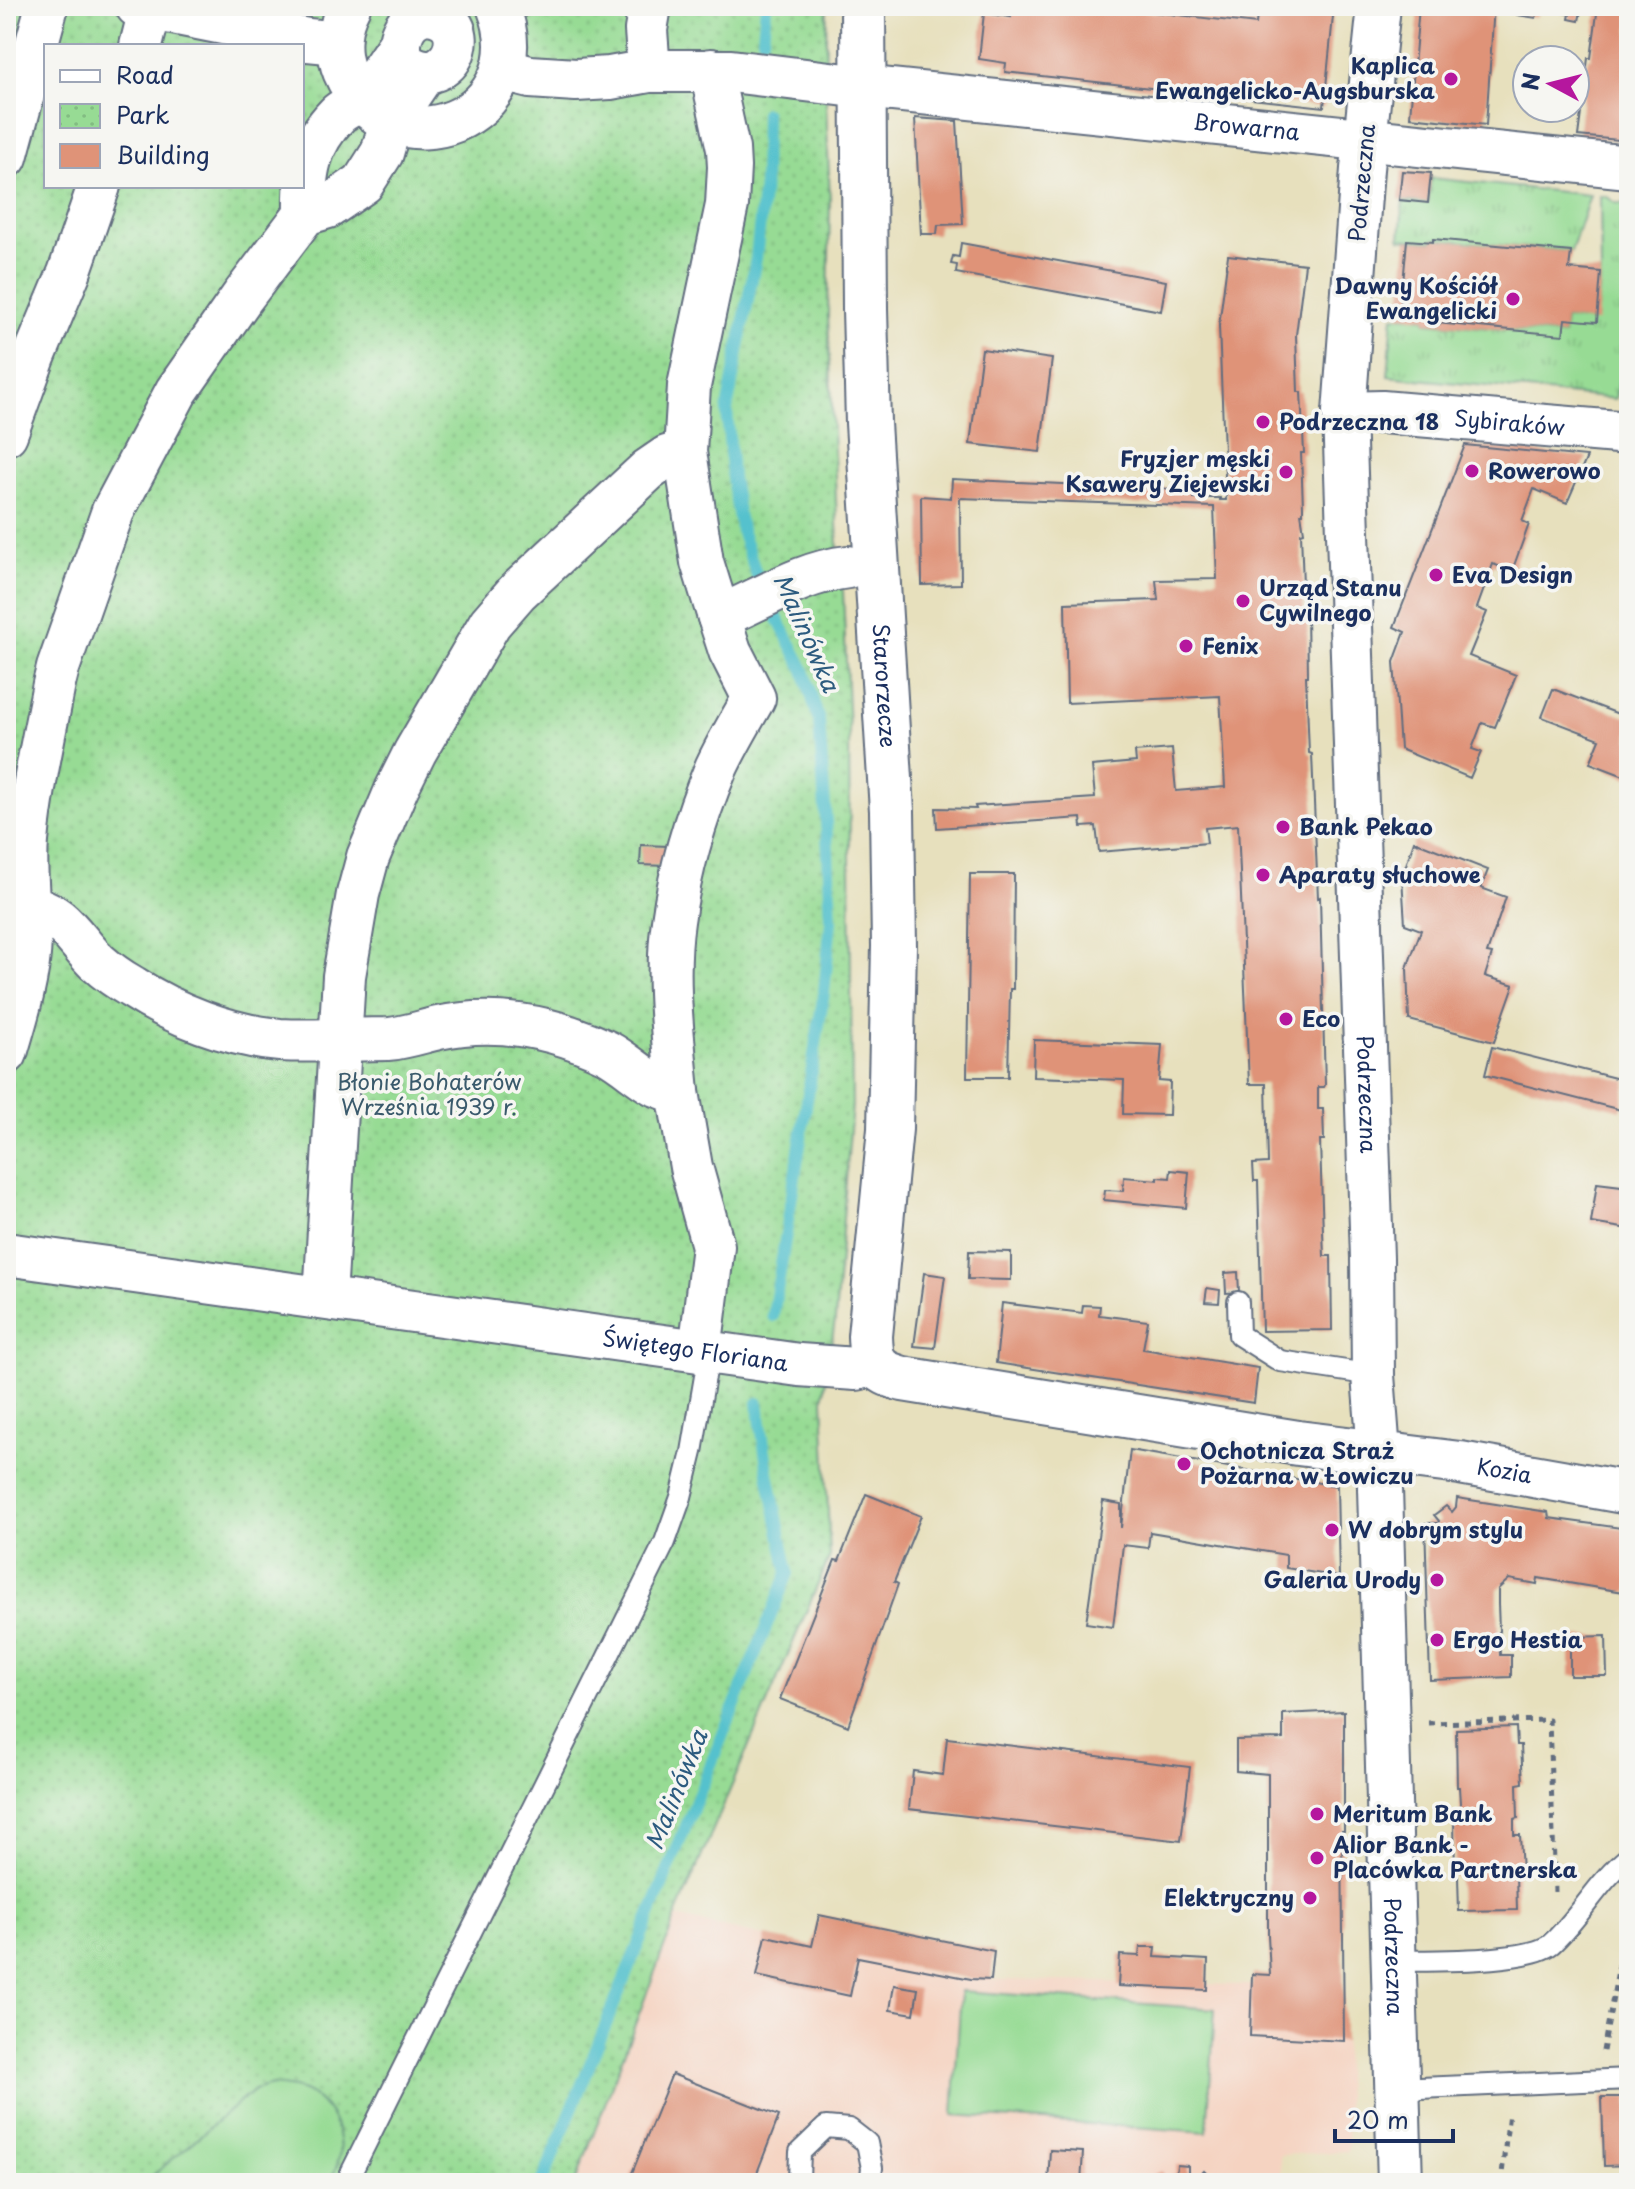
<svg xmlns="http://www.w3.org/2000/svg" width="1635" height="2189" font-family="'Playpen Sans',sans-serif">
<defs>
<pattern id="grass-tufts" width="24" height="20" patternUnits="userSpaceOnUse" patternTransform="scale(2)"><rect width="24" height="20" fill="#97db94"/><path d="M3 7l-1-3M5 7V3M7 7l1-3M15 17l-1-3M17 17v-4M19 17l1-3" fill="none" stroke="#82bc82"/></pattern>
<pattern id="park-dots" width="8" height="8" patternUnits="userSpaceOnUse" patternTransform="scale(2)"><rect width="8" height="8" fill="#97db94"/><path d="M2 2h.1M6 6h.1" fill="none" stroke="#82bc82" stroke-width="1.8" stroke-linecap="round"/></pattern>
</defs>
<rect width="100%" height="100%" fill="#f6f6f2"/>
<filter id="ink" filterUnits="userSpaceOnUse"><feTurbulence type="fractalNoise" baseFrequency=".0125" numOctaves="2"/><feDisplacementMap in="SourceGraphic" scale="16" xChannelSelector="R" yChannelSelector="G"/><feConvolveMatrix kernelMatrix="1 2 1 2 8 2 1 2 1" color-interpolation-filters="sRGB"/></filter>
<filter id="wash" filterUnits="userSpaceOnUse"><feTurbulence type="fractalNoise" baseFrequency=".006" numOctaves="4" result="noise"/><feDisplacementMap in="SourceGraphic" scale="32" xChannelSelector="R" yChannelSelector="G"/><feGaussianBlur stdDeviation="1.8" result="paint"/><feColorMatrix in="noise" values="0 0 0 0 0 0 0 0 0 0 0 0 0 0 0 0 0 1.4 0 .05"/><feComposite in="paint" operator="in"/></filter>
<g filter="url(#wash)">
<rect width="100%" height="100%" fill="#e7e0bd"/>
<!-- built -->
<path fill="#f5d3c1" d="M676,1917l287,62 379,8 6,164 -68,4 1,28h-705z"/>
<!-- grass -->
<path fill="url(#grass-tufts)" stroke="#598579" stroke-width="2" d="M1431,178l159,17 -19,57 -137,-13 -1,3 -33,-3 3,-38 25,2z
M1600,196l7,1 9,6 13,1v138l-14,57 -227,-23 5,-60 33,2v4l137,13 2,-16 31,2 5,-49z"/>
<!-- park -->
<path fill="url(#park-dots)" stroke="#598579" stroke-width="2" fill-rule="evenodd" d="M17,6h810l-2,71 5,123 -2,115 11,254 4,22 6,140 3,374 -17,215 -12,80 7,156 -154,360 -101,267h-569v-2135zM46,46h256v140h-256z"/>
<!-- pitch -->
<path fill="#97db94" stroke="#598579" stroke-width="2" d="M961,1991l254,18 -8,123 -254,-17z
M272,2085c11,1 22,2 32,6 34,15 48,64 23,92h-183l110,-93z"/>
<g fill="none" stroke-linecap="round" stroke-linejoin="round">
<!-- stream -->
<path stroke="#54c1cd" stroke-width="12" d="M763,38l3,-32
M765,113l-1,72 -8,73 -29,152 5,68 9,52 18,52 45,88 15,51 9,130 3,70 -7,71 -51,324
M542,2183l246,-610 -20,-100 -10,-70"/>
</g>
<g id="blocks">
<!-- building -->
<path fill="#df9378" d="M1012,6h89l155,18 2,-18h76l-10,101 -319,-35 1,-9 -27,-4 5,-46 27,4z
M1419,6h75l-8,119 -76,-8z
M1517,6h65l-3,15 -10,-2 1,-5 -31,-5 -3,9 -19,-3z
M1598,6h31v135l-51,-5 10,-78h3z
M915,118l42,3 6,103 -25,1 -1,9h-16z
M1402,171l29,2 -3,30 -29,-3z
M1433,239l138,13 -2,17 32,3 -4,50 -32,-3 -2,16 -137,-13v-4l-26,-2 7,-76 26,2z
M961,243l205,38 -5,30 -205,-38 1,-8 -6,-1 2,-8 6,1z
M1228,255l77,9 -9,71 2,57h3l3,61h-3l2,54v6h-2l3,19 -3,1 3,77 3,1 1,65h-2l3,77 3,1 6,144 2,-1 5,188 -1,2h-6v22h5l1,31h-4l2,66 2,50h7l1,74 -70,1 -4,-150h-4l-1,-17 15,-1 -2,-79h-17l-11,-259 -33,3 2,15 -108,9 -3,-26 -14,1 -1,-9 -144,10 -1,-20 40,1 -1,-3 120,-8 -3,-32 44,-4 -1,-10 37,-3 4,42 49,-4 -5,-91 -153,7 -2,-100 93,-3 -2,-20 61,-1 -3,-72 -254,-9 1,86 -39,1 -1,-89 30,2 1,-19 242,11v8h26v2h6l-7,-174z
M982,349l70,10 -12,93 -70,-8z
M1465,445l122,12 -20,46 -33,-14 -12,32 7,3 -17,47 -19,-7 -16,44 10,4 -18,44 47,19 -21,52 -13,-4 -10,26 9,3 -11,26 -70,-29 -6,-87 11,-30 -11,-5z
M1553,689l76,29v60l-39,-15 10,-24 -58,-22z
M1414,841l74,29 -7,18 25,9 -19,56 5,1 -7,22 29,9 -20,57 -85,-22 -2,-52 14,-38 -16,-6 -3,-47z
M641,845l28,1 -1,20 -28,-1z
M970,874h44l-1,115h-3l-2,88h-41z
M1034,1040l128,5 -3,36 11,1 -1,33 -46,-1 1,-34 -91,-3z
M1492,1047l135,34 -6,29 -136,-35z
M1171,1170l18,2 -3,36 -82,-8 1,-10 18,1 1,-14 34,3v-3l12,1z
M1597,1183l32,4v42l-38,-6z
M969,1251l42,1v28l-43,-1z
M1238,1272l1,20 -13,1 -1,-20z
M924,1273l21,3 -10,72 -21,-2z
M1207,1288l13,2 -1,13 -14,-1z
M1002,1303l80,10 1,-8 17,1 -1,9 49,6 -5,28 115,19 -4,35 -258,-40z
M1130,1450l207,36 2,91 -53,-9v-13l-136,-23 -2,16 -25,-3 -10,82 -27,-4 17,-122 18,3v24z
M866,1494l55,22 -27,66 4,2 -50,142 -68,-27 55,-139 4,1z
M1457,1498l91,14 1,6 80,11v64l-91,-15 -1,6 -28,-5 -11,10v15l2,51h11v22l-81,3 -5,-157h13l1,-2 -5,-6 12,-9 6,6 4,-5z
M1606,1636l1,40h-37v-39z
M1344,1711v120h-2l2,210 -94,-5 2,-62 18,1 -2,-40v-161l-32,-3v-31l47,-1v-25z
M1516,1727l1,18h4l2,38 -6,1 1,34 -4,1v16h6l2,38h-6l1,37 -58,1 -1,-34h-3l-1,-58h7l-2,-32h-2l-1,-58z
M947,1738l243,29 -9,74 -272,-32 4,-38 30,4z
M819,1915l175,36 -3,29 -20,-1 -113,-22 -8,39 -93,-20 9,-40 46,10z
M1140,1947h16l-1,10 53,3 -1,30 -89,-4 2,-31 19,1z
M894,1985l24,4 -4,25 -24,-4z
M672,2074l107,42 -26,67h-125z
M1602,2097h27v68l-25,1z
M1050,2150l33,2 -2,31h-33z
M1177,2165l11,1v9l10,2 6,-6 7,7 -3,5h-51l-5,-8 9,-4 3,7 12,-4z"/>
</g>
</g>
<g filter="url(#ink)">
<use href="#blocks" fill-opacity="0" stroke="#626d7f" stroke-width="2"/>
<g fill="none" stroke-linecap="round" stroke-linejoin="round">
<defs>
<path id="lane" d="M1238,1302l1,33 41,26 93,14
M1393,1961c33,-1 135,2 158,-17 29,-26 47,-63 78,-87
M1397,2089l232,-10
M346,2183l319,-641 16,-45 11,-45 17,-99
M800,2183l-1,-3 1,-28 26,-25 23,2 18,14 5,25 -2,15"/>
<g id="street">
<path d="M137,6l171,34 31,3"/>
<path d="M349,6c-10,18 -13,45 -5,65 46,108 198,47 154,-65"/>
<path id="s1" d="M1379,6l-17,163 -18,244 28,845 1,117 6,78 81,10 169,30"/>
<path d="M423,13c56,0 32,76 -11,54 -18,-9 -14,-36 0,-48 3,-2 7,-4 11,-6z"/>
<path d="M141,46l10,-40"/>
<path id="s2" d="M503,70l27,7 46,3 34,-2 39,-7h82l132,16 766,80"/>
<path d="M711,70l17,79 1,18 -2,38 -38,181 -4,66 17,110 17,55"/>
<path d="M649,71l-3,-41 4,-24"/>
<path d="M6,157l41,-151"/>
<path d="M305,214c-1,-40 3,-69 32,-99 7,-7 18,-10 25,-18 14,-16 25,-35 37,-52"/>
<path id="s3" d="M1344,413l38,-1 247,21"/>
<path d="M6,434l28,-77 35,-84 30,-87"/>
<path d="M28,907c34,3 47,34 69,55 10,9 23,18 35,25 41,27 98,49 148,53 35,2 74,-1 109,-1 18,-2 32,-7 49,-11 59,-13 116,-1 169,24 17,9 31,23 47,32 7,3 16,6 24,8l13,75 22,79 -13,105"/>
<path d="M6,1053c11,-37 23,-76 24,-114 0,-33 -6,-66 -3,-98 5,-53 17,-105 27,-157l4,-16 55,-157 63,-119 67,-96 62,-82 23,-7 35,-24 19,-30 9,-31 34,-50"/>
<path d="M678,1092c-5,-56 -13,-115 -5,-171 7,-51 23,-105 43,-153 11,-24 25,-47 38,-70l-24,-47 -11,-34c43,-18 83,-45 129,-50"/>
<path id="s4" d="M6,1254l793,111 57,4 19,-4"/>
<path d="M325,1298l19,-322 14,-82 10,-37 29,-69 18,-36 75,-129 27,-31 131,-122 19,-13 18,-5"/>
</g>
<g id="secondary">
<path id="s5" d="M863,6l2,303 3,114 24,388 2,135 -4,183 -20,207c1,28 5,35 33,43l395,64 81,10 21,730"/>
</g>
</defs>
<!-- lane casing -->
<use href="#lane" stroke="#626d7f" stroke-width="24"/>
<!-- street casing -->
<use href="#street" stroke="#626d7f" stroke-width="46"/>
<!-- secondary casing -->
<use href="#secondary" stroke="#626d7f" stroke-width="48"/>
<!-- path -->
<path stroke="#626d7f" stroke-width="5" stroke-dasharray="6 6" stroke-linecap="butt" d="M1428,1723l121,-3 6,172
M1603,2051l23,-124v-23
M1501,2183l8,-71"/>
<!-- lane -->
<use href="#lane" stroke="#fff" stroke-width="20"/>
<!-- street -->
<use href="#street" stroke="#fff" stroke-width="42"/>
<!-- secondary -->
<use href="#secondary" stroke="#fff" stroke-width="44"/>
</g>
</g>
<!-- markers -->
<g fill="#b5179e" stroke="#f6f6f2" stroke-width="3">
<circle cx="1451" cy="79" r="8"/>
<circle cx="1513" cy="299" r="8"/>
<circle cx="1263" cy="422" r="8"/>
<circle cx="1472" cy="471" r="8"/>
<circle cx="1286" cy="472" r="8"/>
<circle cx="1436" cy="575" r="8"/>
<circle cx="1243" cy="601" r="8"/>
<circle cx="1186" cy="646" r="8"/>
<circle cx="1283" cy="827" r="8"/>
<circle cx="1263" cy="875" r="8"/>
<circle cx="1286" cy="1019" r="8"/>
<circle cx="1184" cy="1464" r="8"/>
<circle cx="1332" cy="1530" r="8"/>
<circle cx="1437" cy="1580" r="8"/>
<circle cx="1437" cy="1640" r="8"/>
<circle cx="1317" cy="1814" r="8"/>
<circle cx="1317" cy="1858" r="8"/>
<circle cx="1310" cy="1898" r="8"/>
</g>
<g text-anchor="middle" stroke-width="7" stroke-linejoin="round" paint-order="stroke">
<!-- poi labels -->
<g font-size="22" font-weight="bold" fill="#1b2f5e" stroke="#f6f6f2" text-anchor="start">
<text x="1435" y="74" text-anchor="end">Kaplica<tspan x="1435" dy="25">Ewangelicko-Augsburska</tspan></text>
<text x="1497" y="294" text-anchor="end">Dawny Kościół<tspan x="1497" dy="25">Ewangelicki</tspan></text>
<text x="1279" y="430">Podrzeczna 18</text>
<text x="1270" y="467" text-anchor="end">Fryzjer męski<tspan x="1270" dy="25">Ksawery Ziejewski</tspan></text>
<text x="1488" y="479">Rowerowo</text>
<text x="1452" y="583">Eva Design</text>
<text x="1259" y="596">Urząd Stanu<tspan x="1259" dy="25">Cywilnego</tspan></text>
<text x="1202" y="654">Fenix</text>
<text x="1299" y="835">Bank Pekao</text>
<text x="1279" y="883">Aparaty słuchowe</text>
<text x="1302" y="1027">Eco</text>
<text x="1200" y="1459">Ochotnicza Straż<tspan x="1200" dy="25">Pożarna w Łowiczu</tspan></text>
<text x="1348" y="1538">W dobrym stylu</text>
<text x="1421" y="1588" text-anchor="end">Galeria Urody</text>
<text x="1453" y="1648">Ergo Hestia</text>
<text x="1333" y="1822">Meritum Bank</text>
<text x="1333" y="1853">Alior Bank -<tspan x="1333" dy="25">Placówka Partnerska</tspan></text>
<text x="1294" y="1906" text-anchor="end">Elektryczny</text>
</g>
<!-- street labels -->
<g font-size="22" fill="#1b2f5e" stroke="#f6f6f2">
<text dy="8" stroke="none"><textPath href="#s2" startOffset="748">Browarna</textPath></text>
<text transform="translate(1362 183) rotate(-85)" y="8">Podrzeczna</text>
<text dy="8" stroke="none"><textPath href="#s3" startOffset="166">Sybiraków</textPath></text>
<text dy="8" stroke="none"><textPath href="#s5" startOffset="680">Starorzecze</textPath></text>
<text dy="8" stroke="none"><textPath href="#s1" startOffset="1090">Podrzeczna</textPath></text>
<text dy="8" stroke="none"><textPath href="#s4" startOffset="696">Świętego Floriana</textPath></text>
<text dy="8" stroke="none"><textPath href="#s1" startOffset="1576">Kozia</textPath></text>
<text dy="8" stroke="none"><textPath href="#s5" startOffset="2378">Podrzeczna</textPath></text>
</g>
<!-- park labels -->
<g font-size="22" fill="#3a5a6c" stroke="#f6f6f2">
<text x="429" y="1090">Błonie Bohaterów<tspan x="429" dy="25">Września 1939 r.</tspan></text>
</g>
<!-- water labels -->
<g font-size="24" font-style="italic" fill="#2c5b7f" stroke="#f6f6f2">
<text transform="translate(806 633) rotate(66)" y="8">Malinówka</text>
<text transform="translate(677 1790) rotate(-68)" y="8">Malinówka</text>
</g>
</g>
<!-- margin -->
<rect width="1635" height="2189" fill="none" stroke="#f6f6f2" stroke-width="32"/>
<!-- legend -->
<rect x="44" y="44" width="260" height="144" fill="#f6f6f2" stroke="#9ea6b7" stroke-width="2"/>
<rect x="60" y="70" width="40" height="12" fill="#ffffff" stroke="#9ea6b7" stroke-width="2"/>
<text x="116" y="84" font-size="24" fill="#1b2f5e">Road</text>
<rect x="60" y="104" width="40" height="24" fill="url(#park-dots)" stroke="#9ea6b7" stroke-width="2"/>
<text x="116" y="124" font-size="24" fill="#1b2f5e">Park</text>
<rect x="60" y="144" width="40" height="24" fill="#df9378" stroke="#9ea6b7" stroke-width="2"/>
<text x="116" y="164" font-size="24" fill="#1b2f5e">Building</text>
<!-- north arrow -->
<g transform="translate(1551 84) rotate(277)"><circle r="38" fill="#f6f6f2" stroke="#9ea6b7" stroke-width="2"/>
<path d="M0-6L14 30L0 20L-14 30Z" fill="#b5179e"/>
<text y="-12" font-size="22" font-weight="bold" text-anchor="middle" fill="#1b2f5e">N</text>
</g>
<!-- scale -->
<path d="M1335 2129v12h118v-12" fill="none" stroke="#1b2f5e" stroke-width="4"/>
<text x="1347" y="2129" font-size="24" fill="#1b2f5e" stroke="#f6f6f2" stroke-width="6" paint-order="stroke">20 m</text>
</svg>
